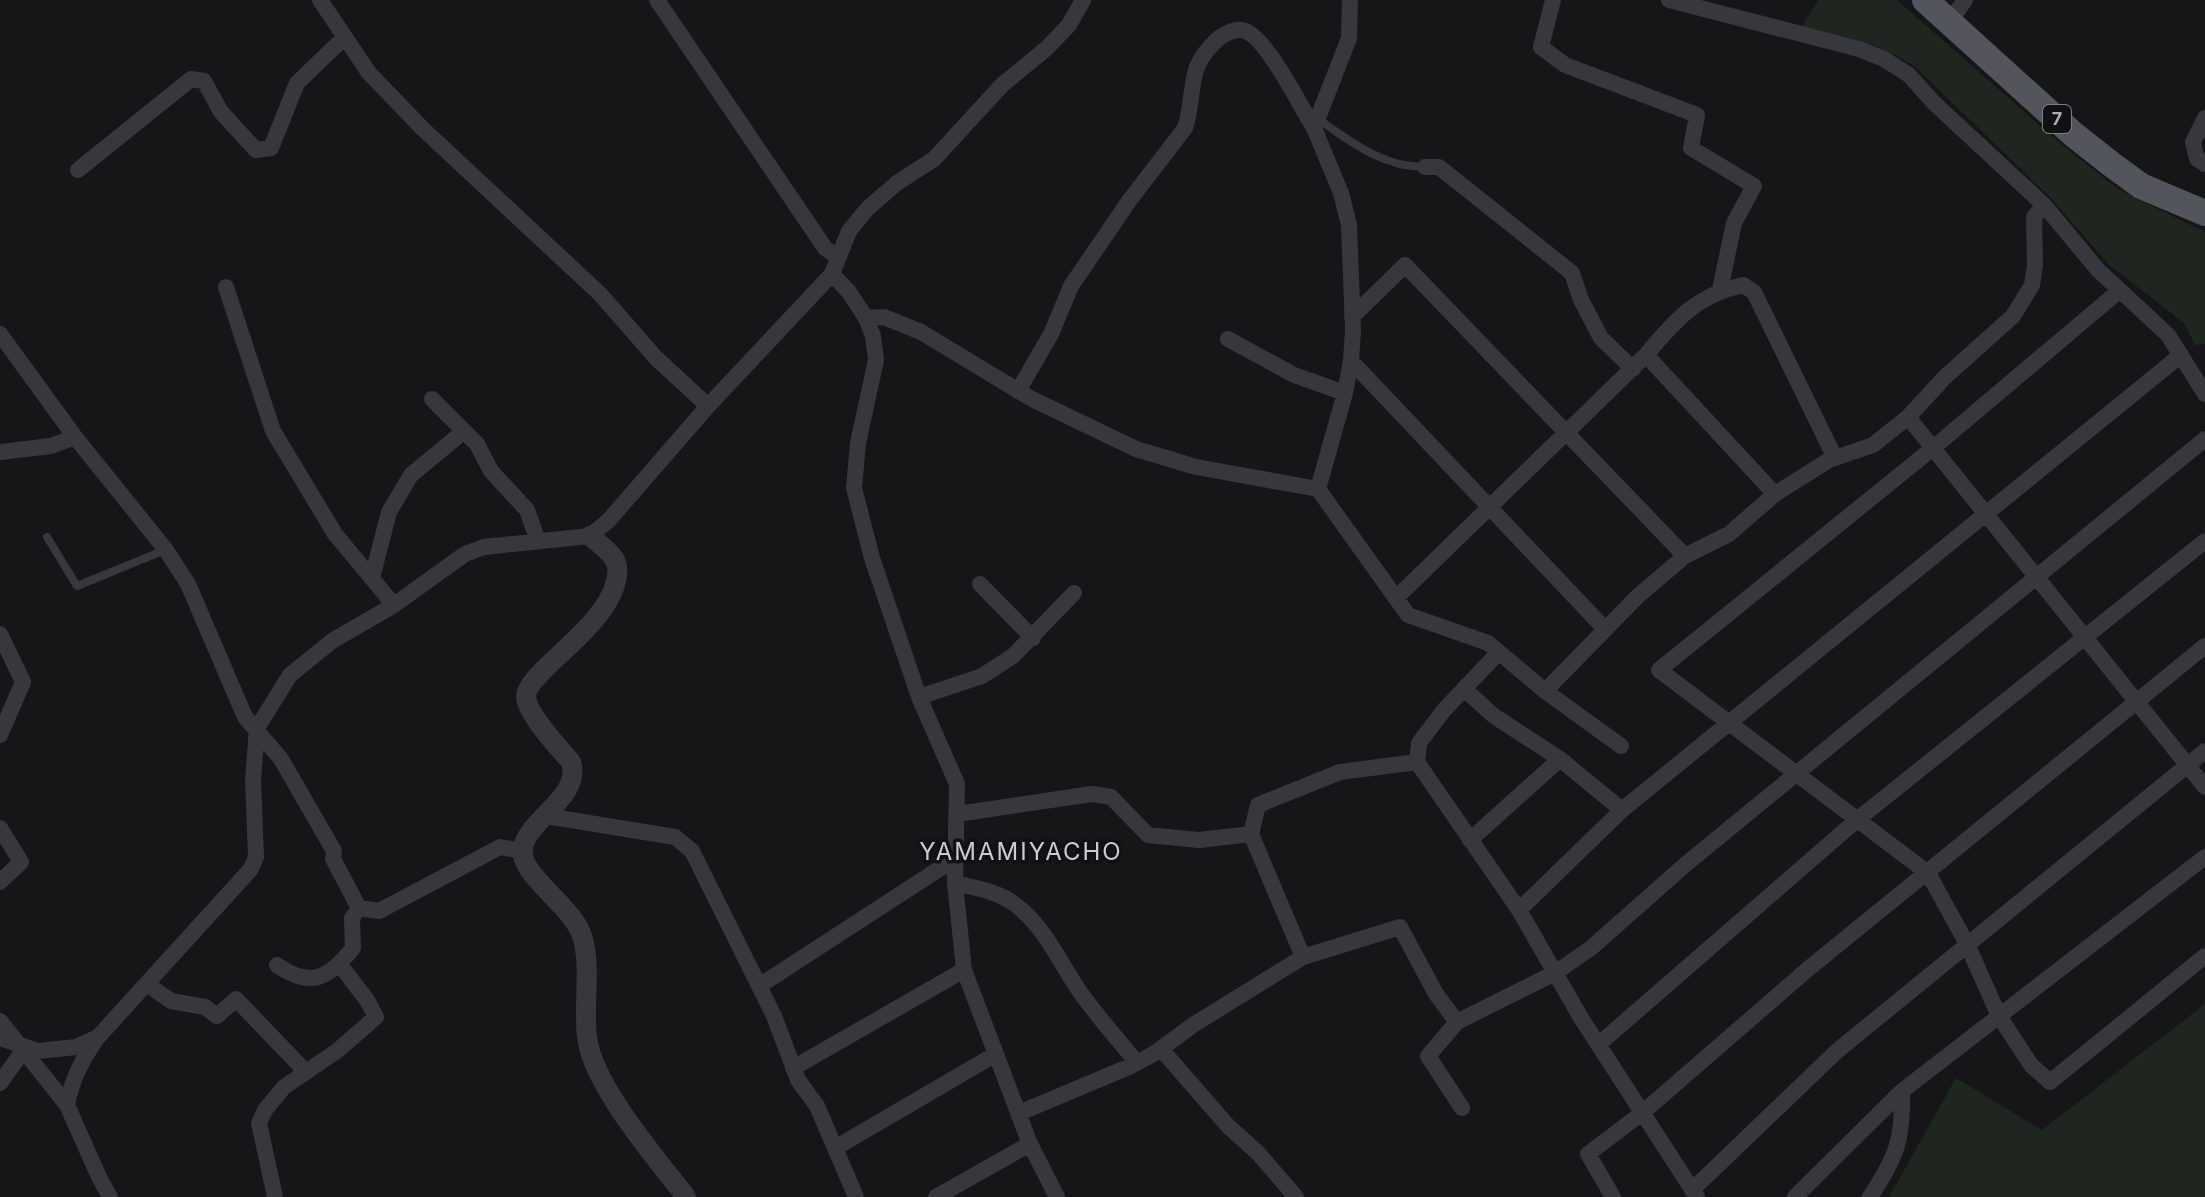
<svg xmlns="http://www.w3.org/2000/svg" width="2205" height="1197" font-family="Inter,sans-serif">
<rect width="100%" height="100%" fill="#161618"/>
<!-- green -->
<path fill="#1e261f" d="M1818,0h79l165,145 56,44 87,43v112l-10,1 -11,-22 -75,-58 -58,-67 -137,-132c-37,-24 -70,-30 -113,-38z
M2205,1004v193h-316l67,-119 86,52z"/>
<g fill="none" stroke-linecap="round" stroke-linejoin="round">
<!-- service -->
<path stroke="#37383d" stroke-width="8" d="M1318,119c33,23 65,48 106,48
M47,537l30,49 88,-36"/>
<!-- minor -->
<path stroke="#37383d" stroke-width="16" d="M320,0l49,73 54,56 177,165 56,64 52,48
M657,0l168,248 13,10
M1350,0l-1,38 -35,90 27,65 8,32 4,105 -2,31 -6,32 -27,96 90,126 80,28 57,48 93,-95 47,-40 44,-22 46,-40 54,-34 44,-15 35,-28 37,-40 68,-61 19,-31 3,-20 -1,-48 10,-12
M1553,0l-12,47 24,18 132,50 -6,33 63,38 -20,37 -14,67
M1669,0l190,49 25,10 25,16 25,28 110,102 54,65 70,65 37,59
M1950,21l15,-21
M2205,118l-12,24 4,17 8,5
M1425,167h14l133,106 9,27 20,38 32,31
M78,170l113,-91 13,2 17,31 35,38 15,-2 26,-65 48,-46
M832,274l17,18 17,26 7,18 3,24 -18,83 -4,45 18,70 47,139 38,87 -2,99 9,87 66,174 27,53
M226,287l47,144 62,103 59,71
M2119,291l-186,157 -274,222 269,203 39,71 32,72 32,49 19,17 155,-126
M1352,317l53,-52 280,291
M866,318l18,-1 37,15 111,67 104,50 60,18 122,22
M0,334l75,103 91,113 22,34 57,133 36,42 53,92 -1,8 26,49 20,3 121,-64 22,4
M1228,339l66,36 51,18
M1646,355c29,-35 51,-60 97,-70l11,7 81,166
M1351,361l254,268
M1018,391l33,-57 20,-48 58,-85 56,-73c7,-20 5,-42 12,-61 5,-12 13,-21 22,-29 6,-4 15,-9 23,-8 23,3 59,78 72,98
M432,399l45,45 14,27 36,39 11,31
M1908,417l297,370
M0,452l51,-6 24,-9
M372,578l17,-66 22,-37 53,-44
M980,584l53,54
M1396,598l250,-243 129,139
M0,634l23,48 -23,53
M1499,652l-55,58 -25,33 -2,19 102,148 62,108 116,179
M1464,689l30,27 66,43 62,51
M1545,691l76,55
M919,697l63,-21 31,-20 61,-63
M957,814l135,-20 19,3 37,38 51,5 52,-6
M546,816l129,21 17,14 82,165 24,64 19,26 39,91
M0,828l21,34 -21,20
M1470,840l90,-81
M955,883c19,5 42,8 58,20 28,19 45,55 63,83 18,27 41,52 61,77
M1519,910l103,-100 559,-455
M1303,957l-52,-123 7,-29 82,-33 77,-10
M277,965c34,24 52,13 76,-17l-1,-30 7,-10
M147,984l24,17 34,6 12,9 19,-17 69,72
M759,986l197,-128
M0,1021l67,84 32,72 11,20
M0,1038l38,13 38,-4 22,-10 153,-168 5,-12 -3,-77 4,-52 33,-53 42,-34 62,-36 71,-51 19,-7 106,-11 19,-16 99,-114 124,-132 17,-43 19,-23 29,-25 37,-24 68,-74 45,-37 22,-23 14,-25
M1599,1044l259,-225 347,-278
M1161,1049l67,77 30,27 38,44
M793,1068l171,-98
M0,1083l23,-32
M67,1105c5,-26 15,-45 30,-67
M1462,1108l-34,-52 29,-34 98,-49 36,-25 95,-84 519,-425
M1019,1113l112,-47 24,-13 38,-28 110,-68 97,-30 36,67 21,28
M835,1148l161,-94
M1692,1190l145,-139 368,-300
M275,1197l-16,-74 6,-13 19,-23 53,-36 39,-34 -9,-17 -27,-35
M936,1197l94,-53
M1613,1197l-25,-43 54,-41 166,-144 397,-323
M1795,1197l107,-106 303,-234
M1870,1197c27,-41 33,-57 32,-106"/>
<!-- tertiary -->
<path stroke="#37383d" stroke-width="20" d="M590,536c7,6 17,13 23,21 5,6 5,16 3,24 -10,47 -89,91 -90,115 0,17 33,52 45,66 12,38 -53,61 -48,93 3,23 47,51 58,78 11,28 2,73 6,104 5,47 69,121 99,160"/>
<!-- primary -->
<path stroke="#53555c" stroke-width="26" d="M1925,0l148,134 38,30 30,22 64,27"/>
</g>
<g text-anchor="middle" stroke-width="7" stroke-linejoin="round" paint-order="stroke">
<!-- shield labels -->
<rect fill="#111113" stroke="#7b7e86" stroke-width="2" x="2043" y="105" width="28" height="28" rx="6"/>
<g font-size="18" font-weight="bold" fill="#a8adb8">
<text x="2057" y="125">7</text>
</g>
<!-- quarter labels -->
<g font-size="24" letter-spacing="2" fill="#c9ccd4" stroke="#111113">
<text x="1021" y="860">YAMAMIYACHO</text>
</g>
</g>
</svg>
